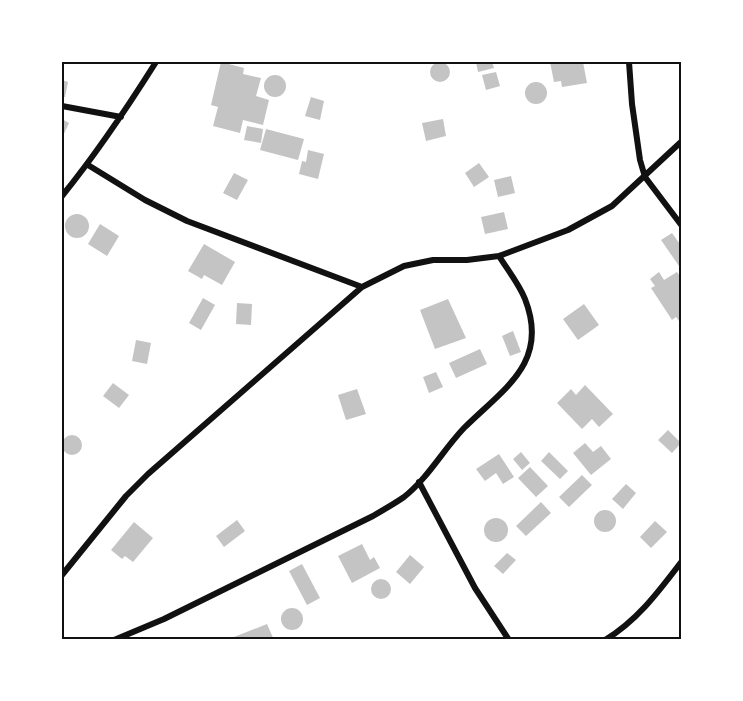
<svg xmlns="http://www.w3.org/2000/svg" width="743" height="701" font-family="'IBM Plex Serif',serif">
<rect width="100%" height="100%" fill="#fff"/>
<!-- building -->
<path fill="#c4c4c4" d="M430 72a10 10 0 1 1 20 0a10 10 0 1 1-20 0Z
M221,62l23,6 -1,6 18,4 -5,18 13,4 -6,25 -20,-5 -3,13 -27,-7 5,-19 -7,-2z
M476,62h16l2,6 -16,4z
M550,62h33l4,21 -25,4 -1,-6 -7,1z
M496,72l4,14 -14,4 -4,-15z
M264 86a11 11 0 1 1 22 0a11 11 0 1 1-22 0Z
M62,80l6,2 -3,15h-3z
M525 93a11 11 0 1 1 22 0a11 11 0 1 1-22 0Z
M311,97l13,4 -4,19 -15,-4z
M62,119l7,4 -7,15z
M443,119l3,17 -20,5 -4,-18z
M247,126l16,3 -2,14 -17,-3z
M266,129l38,10 -6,21 -38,-10z
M308,150l16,4 -6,25 -19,-5 3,-13 4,1z
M479,163l10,14 -15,10 -9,-14z
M234,173l14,7 -11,20 -14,-7z
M511,176l4,17 -17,4 -4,-17z
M504,212l4,17 -23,5 -4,-17z
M65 226a12 12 0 1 1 24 0a12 12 0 1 1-24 0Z
M100,224l19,12 -12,20 -19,-12z
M672,233l10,14v18l-3,1 -18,-26z
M204,244l31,18 -13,23 -18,-10 -2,4 -14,-8z
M659,272l5,8 13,-8 5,7v41l-3,1 -3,-4 -4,3 -21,-32 4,-2 -5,-7z
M203,298l12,7 -14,25 -12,-7z
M448,299l18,39 -31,11 -15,-39z
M237,303l15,1 -1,21 -15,-1z
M584,304l15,21 -21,15 -15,-21z
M513,331l8,21 -11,4 -8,-20z
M136,340l15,3 -4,21 -15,-3z
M480,349l7,15 -31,14 -7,-15z
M436,372l7,15 -14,6 -6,-16z
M113,383l16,12 -10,13 -16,-12z
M585,385l28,29 -14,13 -7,-8 -10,10 -25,-26 14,-14 5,6z
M357,389l9,25 -20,6 -8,-25z
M668,430l13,13 -9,10 -14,-13z
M62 445a10 10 0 1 1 20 0a10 10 0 1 1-20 0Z
M585,443l8,9 8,-6 10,13 -20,16 -18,-22z
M521,452l9,11 -8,7 -9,-11z
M549,452l19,19 -8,8 -19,-18z
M499,454l15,23 -11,7 -7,-11 -11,8 -9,-12z
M530,467l18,19 -12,11 -18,-19z
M582,475l10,10 -23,22 -10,-10z
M626,484l10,9 -13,16 -11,-10z
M541,502l10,11 -25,23 -10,-10z
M594 521a11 11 0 1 1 22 0a11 11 0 1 1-22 0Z
M484 530a12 12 0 1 1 24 0a12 12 0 1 1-24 0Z
M237,520l8,11 -21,16 -8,-11z
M655,521l12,11 -16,16 -11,-11z
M134,522l19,16 -20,24 -8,-6 -3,3 -11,-9z
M362,544l8,16 4,-3 6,11 -28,15 -14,-27z
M507,553l9,7 -13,14 -9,-8z
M410,555l14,12 -14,17 -14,-12z
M302,564l18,34 -13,7 -18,-34z
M371 589a10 10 0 1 1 20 0a10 10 0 1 1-20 0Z
M281 619a11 11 0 1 1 22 0a11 11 0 1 1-22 0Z
M267,624l7,16h-45v-1z"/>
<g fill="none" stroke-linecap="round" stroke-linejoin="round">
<!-- minor -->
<path stroke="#111" stroke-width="6" d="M629,62l3,42 8,56 5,17 37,49
M62,106l59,11
M88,165l57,35 42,21 175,66
M62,196c35,-43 65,-88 94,-134
M419,482l56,106 34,52
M62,575l64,-79 22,-22 214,-187 42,-21 29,-6h34l32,-4 69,-26 44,-24 70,-65
M114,640l50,-21 209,-103c10,-6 21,-12 31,-19 24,-19 39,-47 60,-69 39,-39 86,-65 61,-129 -6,-15 -18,-30 -26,-43
M605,640c33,-20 54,-49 77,-79"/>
</g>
<!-- border -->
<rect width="743" height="701" fill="none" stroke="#ffffff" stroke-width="126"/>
<rect x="63" y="63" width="617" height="575" fill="none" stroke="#111" stroke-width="2"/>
</svg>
